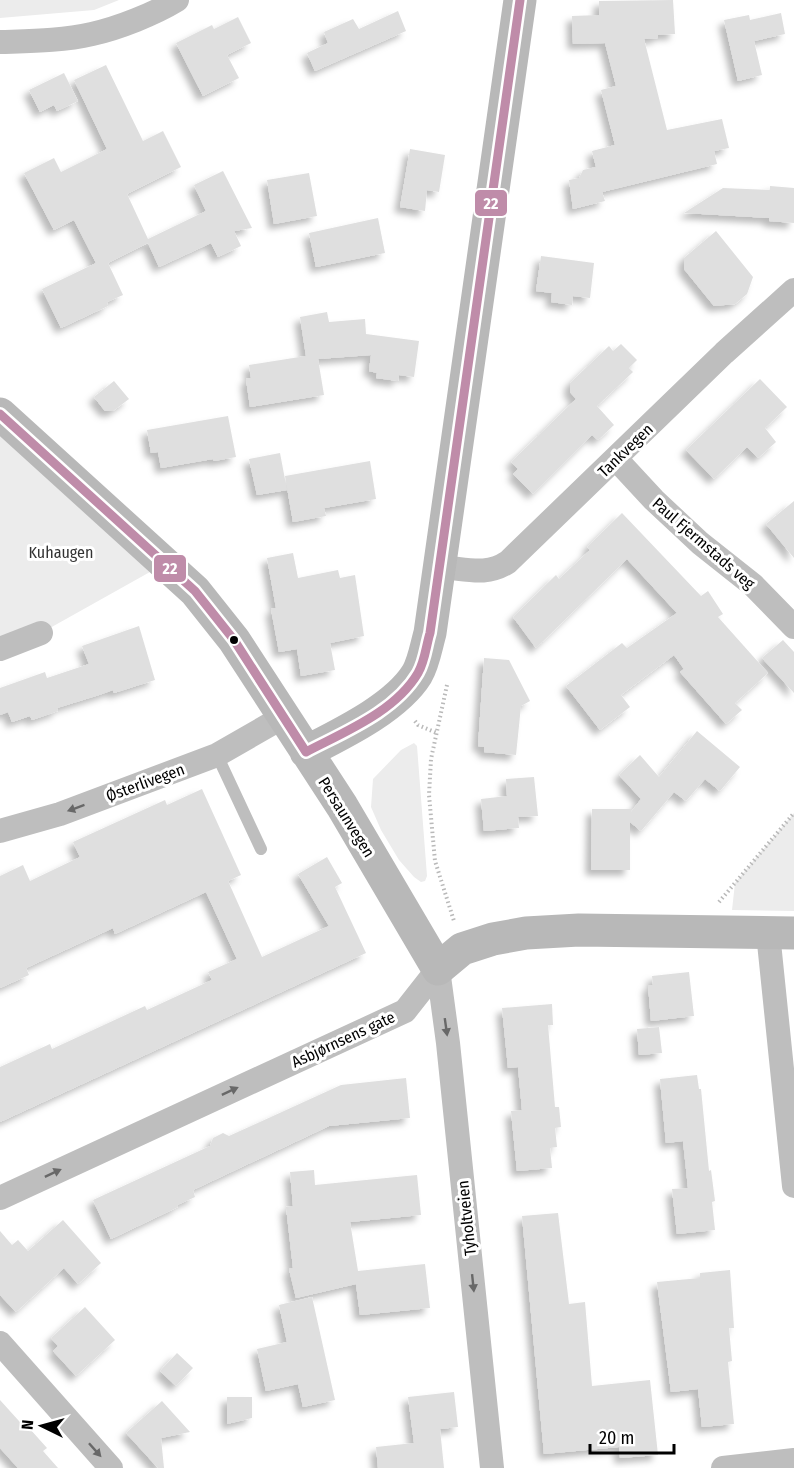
<svg xmlns="http://www.w3.org/2000/svg" width="794" height="1468" font-family="'Fira Sans Condensed',sans-serif">
<defs>
<filter id="shadow"><feDropShadow dx="-5.5" dy="5.5" stdDeviation="3" flood-color="#0004"/></filter>
</defs>
<rect width="100%" height="100%" fill="#fff"/>
<!-- green -->
<path fill="#ececec" d="M0,0h119l-25,10 -94,8z
M0,408l166,155 -125,70 -41,16z
M414,743l3,3 10,130 -2,5 -4,1 -7,-5 -15,-17 -18,-30 -10,-23 2,-28 28,-29z
M794,813v98l-62,-1 3,-27z"/>
<!-- building -->
<path fill="#dfdfdf" filter="url(#shadow)" d="M673,0l2,34 -17,1v3l-14,1 23,91 55,-11 7,29 -15,3 3,13 -115,28 3,9 -32,8 -4,-29 10,-2 4,-8 13,-3 -4,-16 23,-6 -14,-55 15,-4 -11,-43 -32,1 -1,-28 27,-1v-14z
M398,11l8,20 -91,40 -8,-18 21,-10 -4,-11 29,-13 6,10z
M781,13l4,21 -31,7 8,34 -24,6 -14,-61 25,-5 1,5z
M238,17l13,26 -24,12 12,23 -36,18 -27,-53 36,-18 2,4z
M106,65l37,76 20,-10 18,36 -54,27 21,45 58,-28 -12,-26 29,-14 29,57 -18,3 7,15 -23,11 -7,-14 -52,24 -11,-24 -40,20 15,32 -16,7 1,4 -47,22 -19,-39 54,-26 -22,-43 -20,10 -30,-57 30,-15 7,14 46,-23 -33,-69z
M64,73l14,28 -21,10 -3,-6 -14,7 -11,-22z
M410,149l35,6 -6,37 -12,-2 -2,21 -25,-4z
M309,173l8,43 -43,8 -7,-44z
M770,186l24,2v35l-25,-2v-3l-85,-5 39,-25 47,2z
M378,218l7,35 -69,14 -7,-34z
M716,231l37,46 -6,17 -12,10 -21,2 -30,-37v-11z
M541,256l53,7 -4,35 -17,-2 -1,9 -21,-3 1,-9 -16,-2z
M327,312l2,10 36,-3 1,15 53,7 -5,36 -15,-2 -1,6 -22,-3 1,-5 -8,-2 2,-16 -53,4 6,36 -74,12 -4,-28 5,-1 -2,-13 57,-9 -6,-39z
M621,344l16,16 -8,8 4,4 -36,34 17,19 -16,15 -6,-5 -59,59 -20,-20 5,-5 -7,-7 65,-63 -6,-7v-9l39,-37 4,5z
M760,379l27,28 -22,21 11,14 -18,16 -11,-11 -33,32 -28,-29z
M114,381l15,18 -16,12h-8l-11,-14z
M228,416l8,41 -22,4 -1,-2 -52,9 -3,-16 -7,1 -4,-23z
M280,453l7,37 -30,5 -8,-36z
M370,461l6,38 -52,9 2,8 -33,6 -8,-46z
M794,501v57l-28,-34z
M622,513l79,83 7,-5 15,23 -5,3 50,56 -33,30 7,7 -16,14 -46,-52 4,-3 -10,-14 -53,40 9,12 -30,23 -34,-44 56,-43 5,5 50,-35 -50,-54 -91,89 -23,-31 43,-42 3,4 31,-29 -3,-3z
M293,553l5,25 40,-8 2,8 15,-3 9,61 -34,7 5,27 -34,6 -4,-27 -18,3 -8,-43 5,-1 -9,-50z
M139,626l16,54 -41,13 -1,-3 -14,5 -42,13 1,3 -26,9 -2,-4 -18,6 -4,-10 -8,3v-27l45,-16 2,6 42,-14 -7,-18z
M783,640l11,12v41l-32,-35z
M484,658l25,2 21,41 -9,5 -5,49 -32,-3v-5l-6,-1z
M697,731l43,36 -20,24 -15,-12 -19,22 -12,-9 -33,39 -11,-9v48h-39l1,-61h39v3l10,-13 -22,-24 21,-20 19,22z
M534,777l4,39 -20,1 1,11 -35,3 -3,-32 26,-3 -1,-17z
M202,789l39,86 -13,6 34,76 67,-31 -31,-52 29,-17 15,26 -7,4 31,66 -366,169v-55l50,-23 2,5 93,-43 2,4 65,-30 -4,-8 29,-13 -31,-67 -91,42 -2,-6 -87,40 3,7 -29,13v-112l23,-11 7,16 50,-24 -7,-15 92,-42 2,5z
M689,972l5,44 -43,5 -3,-36h5l-1,-9z
M552,1004l1,21h-5l7,82h4l2,20 -6,1 2,19 -7,1 2,20 -35,3 -6,-60 11,-1 -4,-43 -10,1 -6,-60z
M659,1027l3,26 -23,2 -2,-26z
M697,1075l2,14h2l8,82 2,-1 4,31 -3,1 3,28 -38,4 -5,-45 16,-1 -5,-47 -17,2 -6,-64z
M406,1078l4,40 -81,8 -136,64 2,7 -18,8 1,2 -67,32 -18,-39 117,-54 3,-8 10,-5 6,3 112,-51z
M314,1170l1,15 102,-10 4,40 -71,7 8,49 67,-7 5,44 -70,7 -4,-31 -60,14 -7,-29 4,-1 -7,-61 7,-1 -3,-34z
M558,1213l11,91 16,-2 7,84 58,-6 8,75 -38,3 -1,-11 -75,7 -22,-238z
M63,1220l38,43 -23,21 -14,-16 -48,44 -16,-17v-64l12,14 6,-5 10,11z
M730,1270l4,58h-5l3,33 -4,1 6,62 -32,3 -4,-38 -27,3 -14,-110 43,-4v-5z
M312,1297l23,103 -32,7 -5,-23 -32,7 -9,-42 30,-7 -8,-37z
M85,1307l30,33 -39,36 -23,-25 5,-5 -7,-8z
M177,1353l16,15 -17,18 -16,-15z
M454,1392l4,35 -18,2 4,39h-66l-2,-21 38,-4 -6,-46z
M227,1397h25v21l-25,6z
M0,1400l28,31 2,-2 17,19 -4,3 15,17h-40l-18,-20z
M162,1401l28,31 -29,6 3,30h-6l-32,-35z"/>
<g fill="none" stroke-linecap="round" stroke-linejoin="round">
<!-- path -->
<path stroke="#b9b9b9" stroke-width="4" stroke-dasharray="1.5 3" stroke-linecap="butt" d="M447,685l-16,74 -2,36 6,66 19,60
M415,721l3,4 19,8
M719,902l75,-89"/>
<!-- lane -->
<path stroke="#bebebe" stroke-width="12" d="M217,755l44,94"/>
<!-- street -->
<path stroke="#bebebe" stroke-width="24" d="M0,42c30,-1 62,-1 92,-8 27,-6 62,-20 85,-34
M616,459l38,41 46,43 53,42 41,42
M439,567c25,1 47,10 69,-5l216,-209 70,-63
M0,649l41,-16
M0,831l60,-17 157,-59 66,-38
M768,933l26,253
M438,969l10,74 44,425
M0,1198l405,-187 33,-42
M0,1343l111,125
M723,1468l71,-8"/>
<!-- secondary -->
<path stroke="#b8b8b8" stroke-width="33" d="M0,414l195,177 39,49 108,166 96,163 24,-20 31,-10 33,-6 53,-3 215,3
M306,752c35,-18 90,-44 111,-78 7,-12 9,-27 13,-41l90,-633"/>
<defs>
<path id="bus-1" d="M0,414l195,177 39,49 72,112
M306,752c38,-20 89,-40 112,-79 7,-12 8,-27 12,-40l90,-633"/>
</defs>
<!-- bus-1 casing -->
<use href="#bus-1" stroke="#fff" stroke-width="14"/>
<!-- bus-1 -->
<use href="#bus-1" stroke="#bf8ca9" stroke-width="9"/>
</g>
<!-- one-way arrows -->
<defs><path id="oneway-solid" d="M-6-.8H1V-3.2L6.5 0L1 3.2V.8H-6Z" transform="scale(1.5)"/></defs>
<g fill="#686868">
<use href="#oneway-solid" transform="translate(76 808) rotate(160)"/>
<use href="#oneway-solid" transform="translate(446 1027) rotate(82)"/>
<use href="#oneway-solid" transform="translate(230 1091) rotate(-25)"/>
<use href="#oneway-solid" transform="translate(53 1173) rotate(-25)"/>
<use href="#oneway-solid" transform="translate(473 1283) rotate(84)"/>
<use href="#oneway-solid" transform="translate(95 1450) rotate(48)"/>
</g>
<!-- markers -->
<circle fill="#000" stroke="#fff" stroke-width="2" cx="234" cy="640" r="5"/>
<g text-anchor="middle" stroke-width="6" stroke-linejoin="round" paint-order="stroke">
<!-- street labels -->
<g font-size="16" fill="#000" stroke="#fff">
<text transform="translate(625 450) rotate(-44)" y="6">Tankvegen</text>
<text transform="translate(704 543) rotate(41)" y="6">Paul Fjermstads veg</text>
<text transform="translate(145 782) rotate(-20)" y="6">Østerlivegen</text>
<text transform="translate(347 817) rotate(58)" y="6">Persaunvegen</text>
<text transform="translate(343 1039) rotate(-25)" y="6">Asbjørnsens gate</text>
<text transform="translate(466 1218) rotate(-96)" y="6">Tyholtveien</text>
</g>
<!-- park labels -->
<g font-size="16" fill="#333" stroke="#fff">
<text x="61" y="558">Kuhaugen</text>
</g>
</g>
<g stroke="#fff" stroke-width="2">
<rect x="474" y="189" width="34" height="28" rx="6" fill="#bf8ca9"/>
<rect x="153" y="554" width="34" height="29" rx="6" fill="#bf8ca9"/>
</g>
<g font-size="16" text-anchor="middle" font-weight="bold" fill="#fff">
<text x="491" y="209">22</text>
<text x="170" y="574">22</text>
</g>
<!-- north arrow -->
<g transform="translate(42 1426) rotate(275)" stroke="#ffffff" stroke-width="4.5" paint-order="stroke">
<path d="M0-4.5L10 22L0 15L-10 22Z" fill="#000000"/>
<text y="-9" font-size="16" font-weight="bold" text-anchor="middle" fill="#000000">N</text>
</g>
<!-- scale -->
<path d="M590 1444v9h84v-9" fill="none" stroke="#000000" stroke-width="3"/>
<text x="599" y="1444" font-size="18" fill="#000000" stroke="#ffffff" stroke-width="4.5" paint-order="stroke">20 m</text>
</svg>
